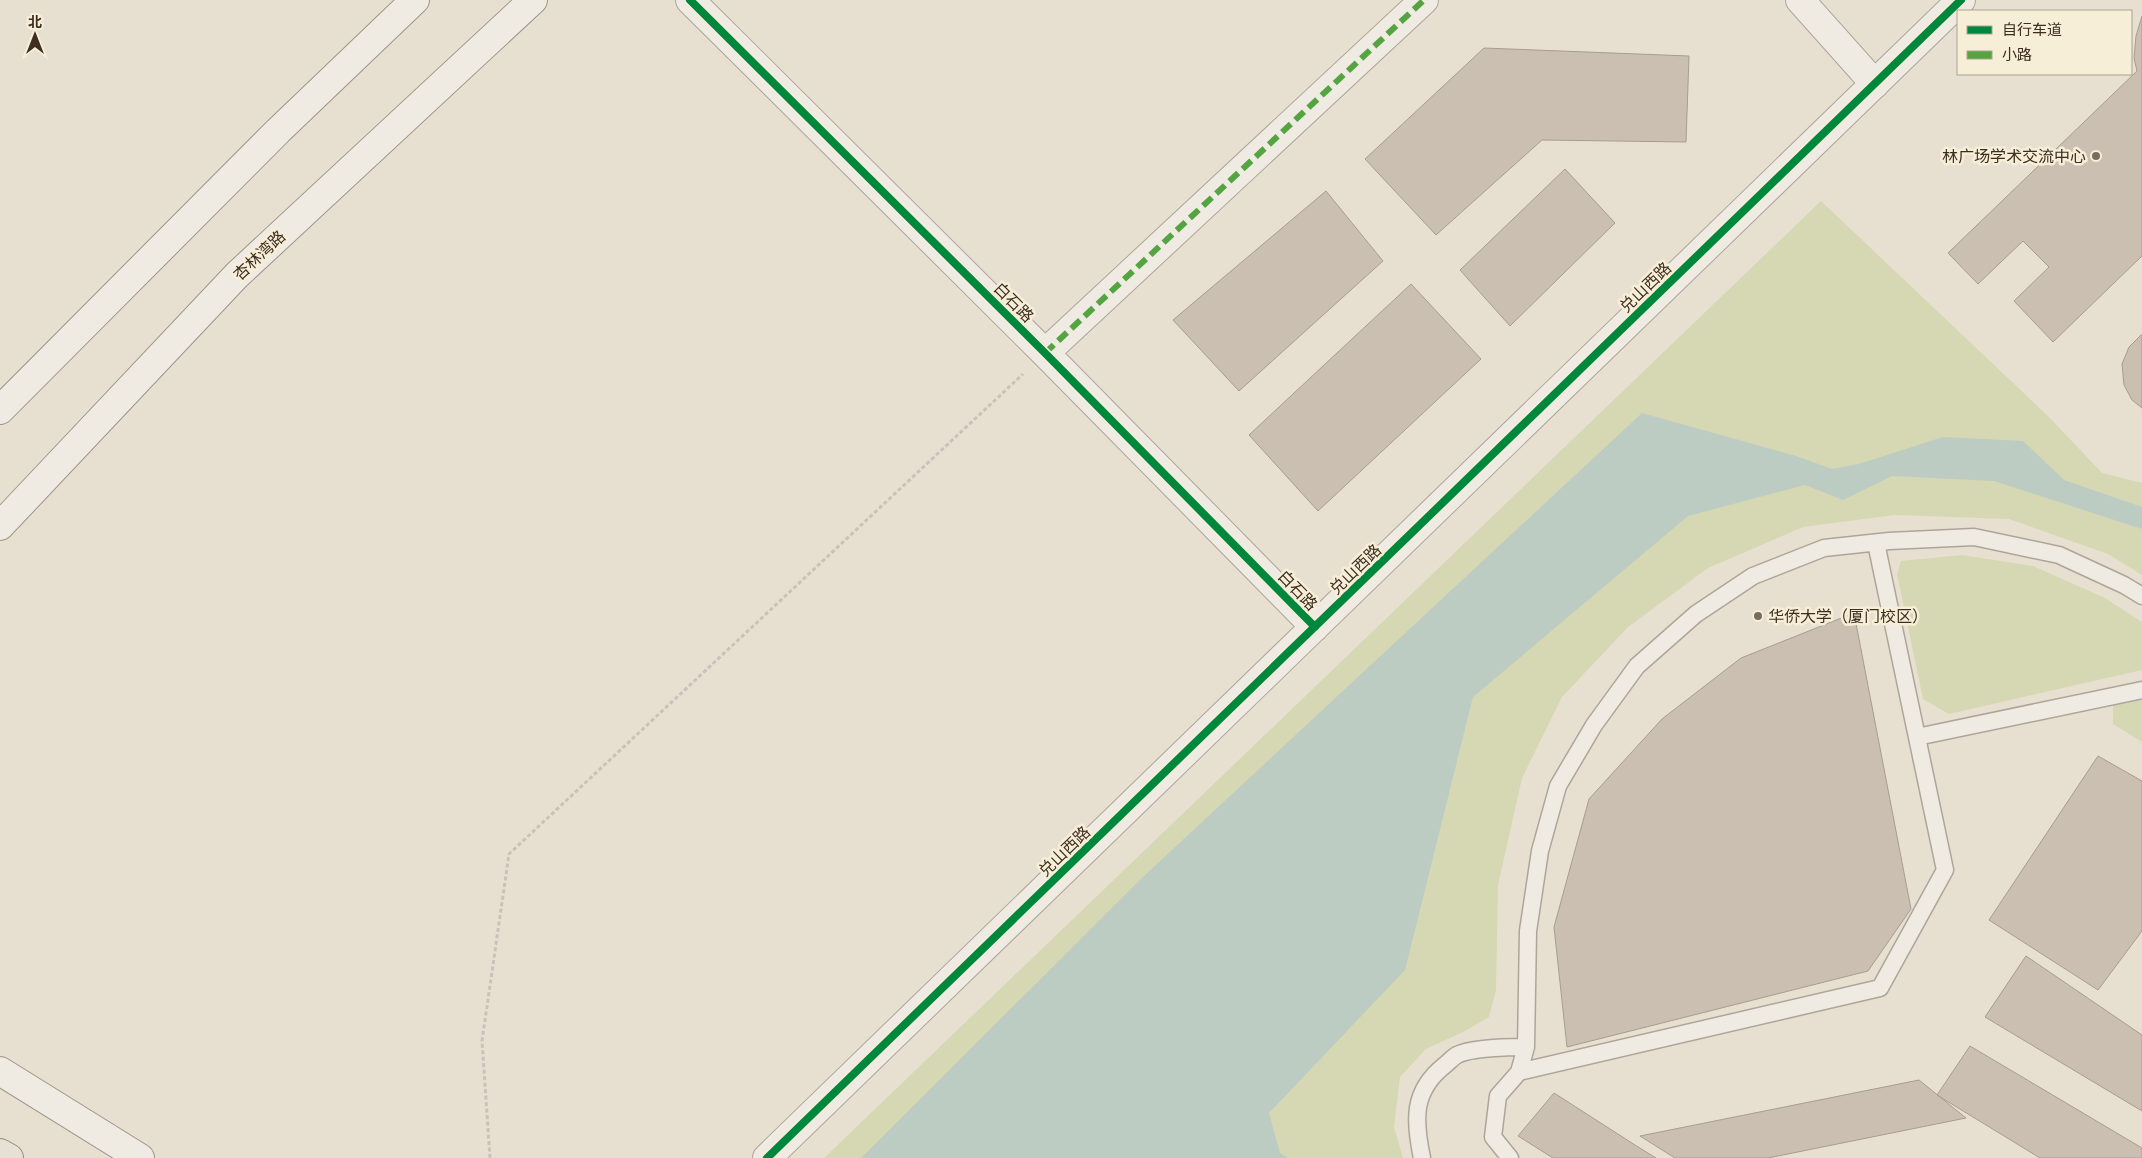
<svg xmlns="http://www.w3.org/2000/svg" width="2142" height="1158" font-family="Georgia,'Noto Sans SC',serif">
<rect width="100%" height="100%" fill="#e7e0d1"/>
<!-- green -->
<path fill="#d6d7b3" d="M1821,201l228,216 53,56 40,10v92l-34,-21 -99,-35 -114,-4 -92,12 -95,41 -80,59 -66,70 -40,81 -24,107 -2,105 -7,27 -24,14 -39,18 -26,28 -6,50 9,31h-579z
M1962,555l71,11 72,32 37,24v48l-193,44 -26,-15 -26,-125 4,-13z
M2142,697v45l-29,-18v-19z"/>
<!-- water -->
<path fill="#bcccc2" d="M1642,413l154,43 36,13 27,-5 84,-27 80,4 41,39 78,27v22l-148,-48 -102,-5 -49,24 -38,-15 -117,31 -215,181 -68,273 -136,143 11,40 8,5h-427l283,-282z"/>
<!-- building -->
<path fill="#cbbfb2" stroke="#a89c90" d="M2142,16v240l-89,86 -39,-41 35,-34 -26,-26 -45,43 -30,-31 189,-182 -3,-13 2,-22z
M1484,48l205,8 -3,86 -144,-2 -106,95 -71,-76z
M1565,169l50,54 -105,103 -50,-56z
M1326,191l57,70 -144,130 -66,-71z
M1411,284l70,75 -163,152 -69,-76z
M2141,335h1v73l-10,-8 -8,-15 -2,-21 7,-17z
M1854,613l57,296 -43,62 -301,76 -13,-120 35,-128 73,-80 79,-61z
M2098,756l44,25v150l-44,59 -109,-70z
M2026,956l116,79v76l-157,-94z
M1970,1046l172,102v10h-102l-103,-63z
M1919,1080l47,38 -198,40h-93l-35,-22z
M1554,1093l81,52 21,13h-103l-35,-22z"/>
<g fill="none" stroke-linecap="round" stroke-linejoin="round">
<defs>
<path id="lane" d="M1917,737l225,-47
M1519,1072l361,-84 65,-118 -69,-327
M1422,1158c-8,-38 -10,-67 23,-93 4,-3 8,-8 12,-10 14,-7 53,-8 69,-8
M1510,1158l-17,-21 5,-41 21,-24 7,-25 2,-116 12,-80 18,-65 36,-61 43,-59 59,-52 57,-38 71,-28 65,-7 85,-4 85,18 65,30 18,11"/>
<path id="street" d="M690,0l355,353 270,274
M1800,0l75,84
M1045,353l379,-353
M767,1158l1194,-1158"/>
<path id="secondary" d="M0,410l278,-279 137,-131
M0,526l237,-251 296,-275
M0,1071l140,87"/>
<path id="primary" d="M0,1153l9,5"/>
</defs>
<!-- lane casing -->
<use href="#lane" stroke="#ada599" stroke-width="19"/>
<!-- street casing -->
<use href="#street" stroke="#ada599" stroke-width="30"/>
<!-- secondary casing -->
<use href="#secondary" stroke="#9c958a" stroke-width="30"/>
<!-- primary casing -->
<use href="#primary" stroke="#928b80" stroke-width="30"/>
<!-- path -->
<path stroke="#c8c2b9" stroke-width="3" stroke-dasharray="4 2.5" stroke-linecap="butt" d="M490,1158l-8,-117 27,-187 514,-480"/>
<!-- lane -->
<use href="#lane" stroke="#efebe3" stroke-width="16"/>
<!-- street -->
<use href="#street" stroke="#efebe3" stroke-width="28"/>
<!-- secondary -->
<use href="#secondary" stroke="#efebe3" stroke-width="28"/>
<!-- primary -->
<use href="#primary" stroke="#e6e1d4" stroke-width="28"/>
<!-- quiet -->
<path stroke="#54a441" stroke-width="6" stroke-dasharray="12 6" stroke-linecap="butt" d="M1045,353l379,-353"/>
<defs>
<path id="cycleway" d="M690,0l355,353 270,274
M767,1158l1194,-1158"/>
</defs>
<!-- cycleway casing -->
<use href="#cycleway" stroke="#f7eed8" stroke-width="11"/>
<!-- cycleway -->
<use href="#cycleway" stroke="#00873e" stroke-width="8"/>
</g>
<!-- markers -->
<g fill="#786c5e" stroke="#f7eed8" stroke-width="2">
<circle cx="2096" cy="156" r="5"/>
<circle cx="1758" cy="616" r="5"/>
</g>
<g text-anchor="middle" stroke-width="5" stroke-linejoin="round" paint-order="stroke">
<!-- poi labels -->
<g font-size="16" fill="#3d2e20" stroke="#f7eed8" text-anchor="end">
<text x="2086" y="162">林广场学术交流中心</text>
<text x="1768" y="622" text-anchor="start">华侨大学（厦门校区）</text>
</g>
<!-- street labels -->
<g font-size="16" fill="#3d2e20" stroke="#f7eed8">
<text transform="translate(259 255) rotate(-43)" y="6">杏林湾路</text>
<text transform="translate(1645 287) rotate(-44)" y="6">兑山西路</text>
<text transform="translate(1014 302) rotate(45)" y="6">白石路</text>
<text transform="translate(1355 569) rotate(-44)" y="6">兑山西路</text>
<text transform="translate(1298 590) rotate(46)" y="6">白石路</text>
<text transform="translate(1064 851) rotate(-44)" y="6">兑山西路</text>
</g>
</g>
<!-- legend -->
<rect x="1957" y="10" width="175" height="65" fill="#f7eed8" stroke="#ada18e"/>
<rect x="1967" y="26" width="25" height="8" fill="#00873e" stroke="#ada18e"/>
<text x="2002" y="35" font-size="15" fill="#3d2e20">自行车道</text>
<rect x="1967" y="51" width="25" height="8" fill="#54a441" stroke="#ada18e"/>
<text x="2002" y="60" font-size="15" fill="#3d2e20">小路</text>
<!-- north arrow -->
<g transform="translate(35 35)" stroke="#f7eed8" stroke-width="4" paint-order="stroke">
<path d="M0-4L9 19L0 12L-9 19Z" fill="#3d2e20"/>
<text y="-8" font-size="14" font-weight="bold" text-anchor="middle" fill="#3d2e20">北</text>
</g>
</svg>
